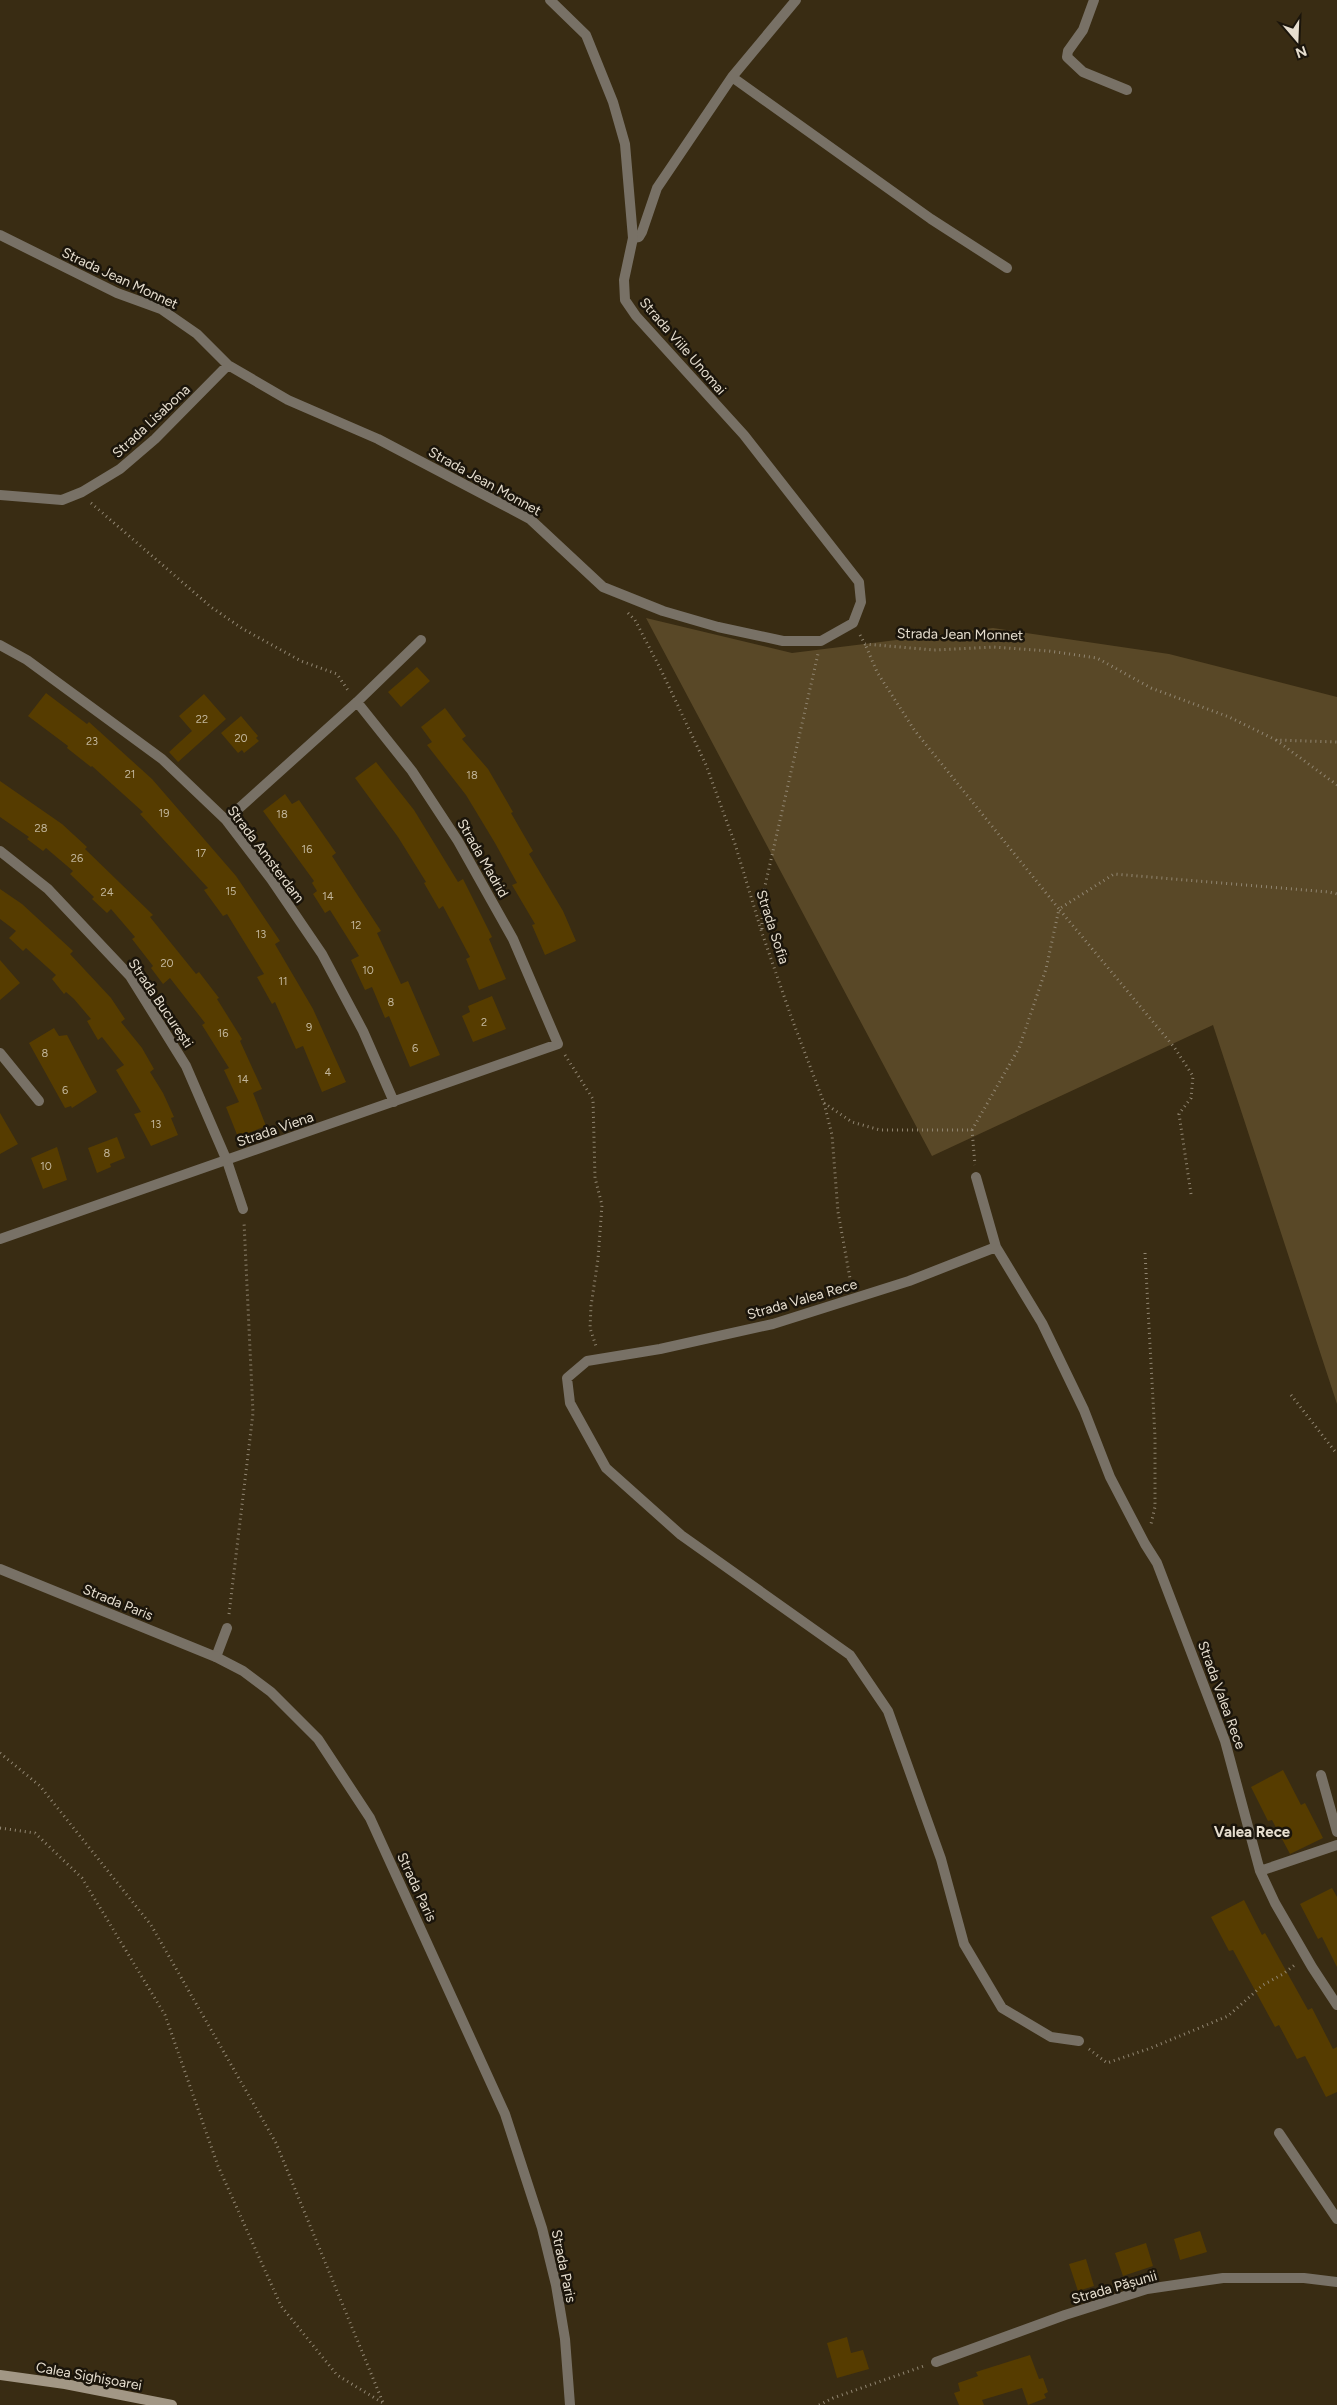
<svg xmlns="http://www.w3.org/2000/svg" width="1337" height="2405" font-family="Figtree,sans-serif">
<rect width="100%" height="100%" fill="#392c13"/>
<!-- green -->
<path fill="#594827" d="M646,618l146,35 201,-25 176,26 168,43v707l-124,-379 -281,131z"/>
<!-- building -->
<path fill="#563c00" d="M417,667l13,14 -29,26 -13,-15z
M46,693l41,31 2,-2 63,57 84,97 44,65 -5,3 1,2 37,63 33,73 -24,10 -19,-46 -7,3 -21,-47 -3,2 -15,-27 7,-3 -37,-60 -4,2 -19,-26 4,-2 -68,-74 3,-2 -51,-46 -1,1 -24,-19 1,-2 -40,-30z
M204,694l22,25 -48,43 -9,-10 23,-21 -13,-15z
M445,708l21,28 -4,3 26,30 25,43 -2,1 22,38 -4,3 34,57 13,30 -31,14 -13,-30 3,-1 -23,-39 5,-2 -22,-40 -29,-48 -39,-50 5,-3 -11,-15z
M241,716l17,20 -2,2 3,3 -15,12 -2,-3 -4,3 -17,-20z
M376,762l38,48 44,72 5,-3 29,58 -3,2 17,40 -27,11 -13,-31 4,-2 -27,-51 -4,3 -15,-26 2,-1 -28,-45 -43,-59z
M0,781l62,43 25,23 -2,2 68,66 -3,2 46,57 3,-2 20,26 -2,1 25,40 -2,2 22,48 -9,4 13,33 -28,11 -12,-30 13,-5 -15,-32 5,-2 -27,-43 3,-2 -35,-45 -7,6 -12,-16 2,-2 -21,-27 3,-2 -24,-28 -4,4 -15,-14 2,-2 -24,-23 3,-3 -27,-23 -3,3 -16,-12 2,-2 -29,-20z
M285,794l7,10 7,-4 37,53 -4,3 49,75 -4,2 24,51 7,-3 32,74 -30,12 -21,-51 -4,2 -13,-31 -7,3 -14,-30 8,-4 -29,-46 -5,3 -12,-19 4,-3 -5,-8 2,-2 -51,-70z
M0,889l22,15 51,47 -3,3 41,44 14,21 -4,3 21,26 12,21 -4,3 13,21 11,24 -3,1 7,17 -27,11 -17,-32 7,-2 -25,-42 8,-5 -22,-28 -4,3 -11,-19 4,-2 -17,-20 -8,-7 -2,2 -12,-15 4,-4 -30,-27 -3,3 -14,-13 7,-7 -16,-12z
M0,960l20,23 -20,17z
M492,996l14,33 -33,13 -11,-26 8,-4 -2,-6z
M54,1028l5,8 8,-1 30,57 -25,16 -1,-2 -6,2 -36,-65z
M0,1113l18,31 -18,10z
M117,1137l8,21 -15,6 1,3 -14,6 -9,-25z
M57,1147l10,33 -24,9 -12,-31z
M1283,1770l18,35 4,-2 18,35 -33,16 -18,-34 -4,1 -17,-34z
M1332,1888l5,9v70l-15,-30 -4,2 -18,-35z
M1244,1900l18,35 3,-2 43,77 4,-2 21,41 4,-2v45l-11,5 -21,-41 -8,3 -18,-34 -4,2 -42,-77 -4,1 -18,-34z
M1200,2231l7,21 -27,8 -6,-21z
M1146,2243l7,23 -30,10 -8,-23z
M1086,2259l8,27 -16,5 -9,-27z
M847,2337l4,16 12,-3 6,19 -32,9 -10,-35z
M1030,2355l9,24 4,-1 5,14 -4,2 2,4 -18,7 -6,-17 -40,12 2,5h-25l-5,-12 6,-2 -2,-8 20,-7 -2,-4z"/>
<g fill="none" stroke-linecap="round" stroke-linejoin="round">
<!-- path -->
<path stroke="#918672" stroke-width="3" stroke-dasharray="1 4" stroke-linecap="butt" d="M91,503l120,104 32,22 58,32 36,13 12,18
M628,613l7,7 26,50 45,95 29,79 27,89 30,86 32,84 8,32 6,77 13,72
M860,635l5,9 69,6 59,-3 56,4 48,7 54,30 78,29 47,23 61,2
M1276,740l61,45
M762,929v-30l56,-245
M565,1055l28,44 2,79 7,27 -4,54 -7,47 -1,22 6,18
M824,1103l28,19 28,8h92l47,-82 27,-79 13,-60 -144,-178 -38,-59 -12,-28
M972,1130l3,35
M1191,1194l-12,-80 12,-16 2,-22 -19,-29 -115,-138 55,-35 215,18 8,2
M1145,1253l10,184v70l-4,17
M1291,1395l46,59
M229,1614l24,-201 -9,-191
M0,1753l40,33 111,139 125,218 108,262
M0,1828l35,5 47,45 83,137 53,151 63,140 56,69 46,28
M1089,2049l18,14 44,-15 77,-32 35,-31 20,-11 13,-10
M819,2405l14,-7 91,-32"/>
<!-- service -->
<path stroke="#787166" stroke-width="10" d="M1094,0l-11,30 -15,21 -1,6 16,15 44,18
M732,77l64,-77
M633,238l6,-1 3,-5 15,-44 75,-111 199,142 76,49
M227,1161l16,48
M216,1657l11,-29"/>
<!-- minor -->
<path stroke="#787166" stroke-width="10" d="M0,235l117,58 44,16 36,25 31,31 60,35 90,39 152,80 73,68 60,24 55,16 65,14h38l32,-18 8,-21 -2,-20 -115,-147 -108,-119 -11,-16 -1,-20 9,-42 -8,-94 -12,-42 -27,-67 -36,-35
M0,495l62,5 20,-8 38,-23 35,-30 73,-74
M0,645l27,15 135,99 64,61 45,59 51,75 41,77 31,71
M226,820l131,-118 64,-62
M0,851l48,38 82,87 56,90 41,95
M0,1053l39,48
M976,1177l20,70 46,76 42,87 26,67 35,67 12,19 68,178 35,130 15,32 37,64 25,38
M0,1239l558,-195 -45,-105 -55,-98 -46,-70 -55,-69
M996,1247l-87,34 -136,43 -113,25 -73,12 -20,17 3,25 36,65 75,67 169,120 38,56 53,148 23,85 38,64 49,29 28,4
M0,1569l216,88 27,14 28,21 47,47 52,79 135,296 37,114 14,57 9,54 5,66
M1321,1775l16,57
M1260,1871l77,-26
M1279,2133l58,86
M936,2362l129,-47 82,-26 76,-11h81l33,4"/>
<!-- secondary -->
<path stroke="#a29785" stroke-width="10" d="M0,2375l65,9 107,21"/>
</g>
<g text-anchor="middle" stroke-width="5" stroke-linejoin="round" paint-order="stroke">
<!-- number labels -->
<g font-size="11" fill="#c2b69b">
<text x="202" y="723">22</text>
<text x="241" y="742">20</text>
<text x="92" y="745">23</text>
<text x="130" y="778">21</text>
<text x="472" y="779">18</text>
<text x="164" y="817">19</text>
<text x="282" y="818">18</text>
<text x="41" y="832">28</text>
<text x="307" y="853">16</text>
<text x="201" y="857">17</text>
<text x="77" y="862">26</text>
<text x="231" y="895">15</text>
<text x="107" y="896">24</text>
<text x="328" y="900">14</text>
<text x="356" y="929">12</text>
<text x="261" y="938">13</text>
<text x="167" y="967">20</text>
<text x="368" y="974">10</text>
<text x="283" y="985">11</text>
<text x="391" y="1006">8</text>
<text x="484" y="1026">2</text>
<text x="309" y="1031">9</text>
<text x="223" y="1037">16</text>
<text x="415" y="1052">6</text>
<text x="45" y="1057">8</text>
<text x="328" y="1076">4</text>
<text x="243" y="1083">14</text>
<text x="65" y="1094">6</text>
<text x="156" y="1128">13</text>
<text x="107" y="1157">8</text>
<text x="46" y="1170">10</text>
</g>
<!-- street labels -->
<g font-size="14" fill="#e6decf" stroke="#1b150b">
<text transform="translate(120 278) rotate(25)" y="5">Strada Jean Monnet</text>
<text transform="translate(683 346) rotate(49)" y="5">Strada Viile Unomai</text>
<text transform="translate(151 421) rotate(-43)" y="5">Strada Lisabona</text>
<text transform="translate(485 481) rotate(29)" y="5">Strada Jean Monnet</text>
<text transform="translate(960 634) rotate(1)" y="5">Strada Jean Monnet</text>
<text transform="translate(266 854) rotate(53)" y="5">Strada Amsterdam</text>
<text transform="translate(483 858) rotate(60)" y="5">Strada Madrid</text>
<text transform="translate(773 927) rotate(72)" y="5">Strada Sofia</text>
<text transform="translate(161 1003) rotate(56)" y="5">Strada București</text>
<text transform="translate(275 1129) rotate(-19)" y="5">Strada Viena</text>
<text transform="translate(802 1299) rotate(-16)" y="5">Strada Valea Rece</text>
<text transform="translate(118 1602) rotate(22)" y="5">Strada Paris</text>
<text transform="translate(1222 1695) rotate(70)" y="5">Strada Valea Rece</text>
<text transform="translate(417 1887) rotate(65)" y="5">Strada Paris</text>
<text transform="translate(564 2266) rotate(78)" y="5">Strada Paris</text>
<text transform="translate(1114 2287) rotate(-16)" y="5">Strada Pășunii</text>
<text transform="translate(89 2376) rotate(10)" y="5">Calea Sighișoarei</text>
</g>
<!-- neighbourhood labels -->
<g font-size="15" font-weight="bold" fill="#e6decf" stroke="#1b150b">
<text x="1252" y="1837">Valea Rece</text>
</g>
</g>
<!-- north arrow -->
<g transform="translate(1297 40) rotate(161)" stroke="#1b150b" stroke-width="4" paint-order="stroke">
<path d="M0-4L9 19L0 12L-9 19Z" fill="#e6decf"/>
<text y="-8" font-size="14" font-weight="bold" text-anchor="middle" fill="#e6decf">N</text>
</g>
</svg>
